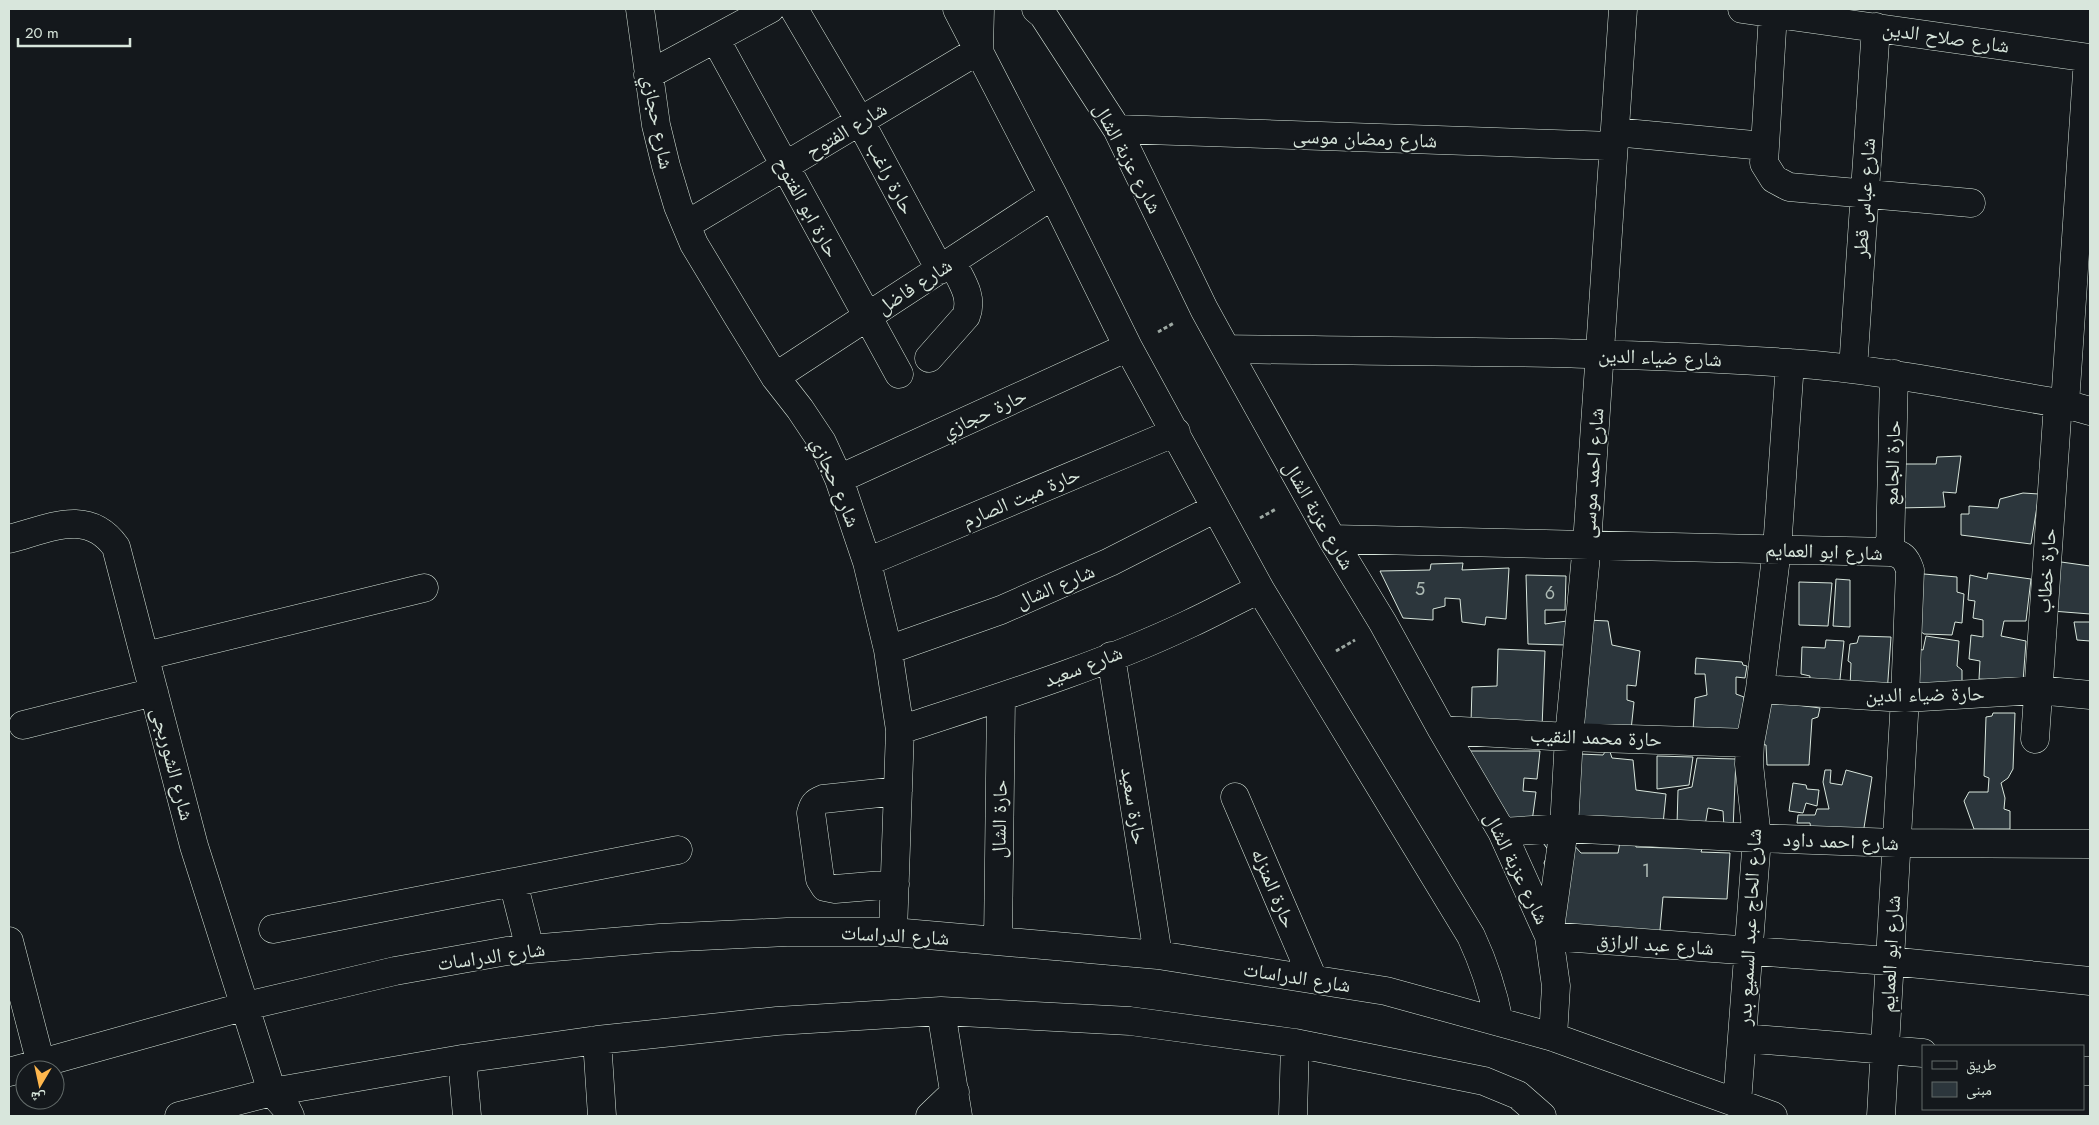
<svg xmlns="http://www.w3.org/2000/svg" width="2099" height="1125" font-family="Jost,'Noto Naskh Arabic',sans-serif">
<rect width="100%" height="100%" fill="#14181c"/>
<!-- building -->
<path fill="#2c363c" stroke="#d8e6dc" d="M1961,456l-5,37 -13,-1 2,15 -47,1v-44h38l1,-7z
M2023,493l16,1 -8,50 -70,-9v-21h8v-8l29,2 2,-9z
M2054,561l36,5v48l-38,-3z
M1463,563l-1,7 47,-2 -3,51 -20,-2 -1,8 -23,-3 -2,-23 -15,-1v8l-12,3v11l-30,-2 -23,-47 50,-1 1,-6z
M1913,573l44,4v15l7,2 -2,29 -7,-1 -3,13 -28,-1 -8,-6z
M1988,573l43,6 -5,42h-22l-3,15 25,5 -3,41 -44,-3 1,-18 -11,-2 2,-24 12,2v-17l-10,-2 2,-17 -7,-1 2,-25 17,4z
M1526,575l40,1 -1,34h-20v14l22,-3 -1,24 -38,-1z
M1836,579l14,1v47l-17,-1z
M1799,582l33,1 -4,43 -29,-1z
M1587,620l21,1 4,24 28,6 -4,35 -9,-1v15l7,2 -3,28 -51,-2z
M2074,622h16v19l-13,-1z
M1859,636l32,1 -4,57 -37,-6 1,-25 -3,-2 2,-17 7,-1z
M1926,636l33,5 -2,25 5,4v18l-42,1 -3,-40 6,1z
M1826,640l18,1 -5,48 -30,-3 1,-10 -9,-2 1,-27 23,1z
M1498,649l47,2 -3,77 -71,-5 1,-36 25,-1z
M1696,658l46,4 1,3 4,1 -2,12 -9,-1v17l8,3 -3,35 -48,-1 2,-33 12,-3 -2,-21h-10z
M1767,701l53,7 -2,9 -6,2 -3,46h-42l-1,-20 -7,-1z
M1993,713h22l-2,56 -5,9 -7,5 4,15 -1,11 6,2v18h-36l-10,-28 5,-9h19l1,-14 -5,-2 2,-59 6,-1z
M1463,751h77l-3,28 -13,-1 -1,13 13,1 -5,37 -27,1z
M1605,752h5l2,6 21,2 3,30 30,4 -3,30 -89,3 6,-73 23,1z
M1657,756l36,1 -4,28 -32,4z
M1697,758l39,1 -3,71 -9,-2 -1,-17 -15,-3 -3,18 -28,-1 1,-35 14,-3z
M1825,770h6l-1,13 12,2 4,-15 26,7 -9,57 -52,-4 -1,-7h-13l1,-8h17l2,-6h12l-6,-27z
M1793,783l13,2 1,4 12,1 -2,16 -11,-3 -3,10 -14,-2z
M1622,831l12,8 2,8 66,2 -1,3 29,1 -3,46 -64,-2 -4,44 -83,-5 -28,-26 5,-24 -9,-23 5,-12 -14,-19 28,1 18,20h37z"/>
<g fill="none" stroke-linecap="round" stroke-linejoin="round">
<defs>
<path id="minor" d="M640,9l16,116 10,41 12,40 16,38 44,73 37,60 25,32 22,33 17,37 28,83 21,88 12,80 -7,202
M794,9l66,112 80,149
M957,9l96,186 75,152 132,242 211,347c13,28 22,55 28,86
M1036,9l7,6 74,114 87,180 22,40 106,190 51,84 59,107 60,102 47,104 7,50 -3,51
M1623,9l-36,535 -18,193 -5,91 -15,108 340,25 201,20
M1742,9l348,49
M1773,13l-9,150 10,16 15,8 182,16
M716,40l183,334
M648,75l122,-66
M1117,129l496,17
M1615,132l149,14
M686,225l293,-175 1,-41
M1226,349c187,3 375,1 563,14 93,6 184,26 276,41l25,7
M929,358l37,-42c8,-20 -6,-37 -14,-54
M1853,369l23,-342
M775,377l278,-182
M2065,404l23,-346
M839,479l289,-132
M9,539c39,-10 79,-32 107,8l78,299 78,246 14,16 4,8
M1332,539l558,13c12,2 16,6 20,18l-5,128 -24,418
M1890,552l4,-178
M867,562l309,-130
M888,650l113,-40 109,-48 106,-54
M145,656l279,-68
M1111,656l47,299
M1760,689l145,9 133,-8 52,5
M23,725l131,-33
M900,730c97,-32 196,-62 289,-106 24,-11 47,-24 71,-35
M1442,730l127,7 181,6
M2035,739l23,-336
M1235,797l78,182
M1502,832l62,-4 193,10 139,5 194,1
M513,882l17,67
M895,884l-60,5 -10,-2 -5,-8 -9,-66c2,-8 4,-11 12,-14l75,-8
M273,929l405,-79
M9,941l32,123
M998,941l3,-244
M941,1011l17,105
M1743,1038l180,15
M597,1040l5,76
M462,1059l5,57
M2083,1071h7
M9,1072l237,-66 149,-35 112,-20 153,-13 127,-6h106l265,23 228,36 167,46 220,79
M1737,1103l20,-265 -8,-74 1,-21 10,-54 17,-140 13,-186
M179,1116l93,-24 190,-33 135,-19 180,-19 164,-10 189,10 165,22 189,38 34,14 24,21
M930,1116l25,-24
M1293,1116l2,-73"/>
</defs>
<!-- minor casing -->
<use href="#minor" stroke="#d8e6dc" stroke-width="29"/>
<!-- path -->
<path stroke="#9da8a2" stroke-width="3" stroke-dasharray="4 2.5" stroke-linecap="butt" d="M1158,332l16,-9
M1260,518l16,-9
M1336,651l19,-11"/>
<!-- minor -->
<use href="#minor" stroke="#14181c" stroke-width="28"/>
</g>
<g text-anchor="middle" stroke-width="4" stroke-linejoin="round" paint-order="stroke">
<!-- number labels -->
<g font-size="18" fill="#adbab4">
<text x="1420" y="595">5</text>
<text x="1550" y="599">6</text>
<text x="1646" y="877">1</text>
</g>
<!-- street labels -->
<g font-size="20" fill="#d8e6dc" stroke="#14181c">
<text transform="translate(1946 37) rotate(8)" y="7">شارع صلاح الدين</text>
<text transform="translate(658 122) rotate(79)" y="7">شارع حجازي</text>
<text transform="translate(846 130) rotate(-31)" y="7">شارع الفتوح</text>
<text transform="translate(1365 138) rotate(2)" y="7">شارع رمضان موسى</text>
<text transform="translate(1128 158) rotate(62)" y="7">شارع عزبة الشال</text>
<text transform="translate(891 178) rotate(62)" y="7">حارة راغب</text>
<text transform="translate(1864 198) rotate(-86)" y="7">شارع عباس قطر</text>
<text transform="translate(807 207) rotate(61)" y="7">حارة ابو الفتوح</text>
<text transform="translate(914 286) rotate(-33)" y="7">شارع فاضل</text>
<text transform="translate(1660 357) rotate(2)" y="7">شارع ضياء الدين</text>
<text transform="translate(984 413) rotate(-25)" y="7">حارة حجازي</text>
<text transform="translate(1892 463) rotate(-88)" y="7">حارة الجامع</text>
<text transform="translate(1592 473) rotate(-86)" y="7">شارع احمد موسى</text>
<text transform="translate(836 482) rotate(67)" y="7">شارع حجازي</text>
<text transform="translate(1021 497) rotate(-23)" y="7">حارة ميت الصارم</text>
<text transform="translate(1319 515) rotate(60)" y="7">شارع عزبة الشال</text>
<text transform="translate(1824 551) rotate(2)" y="7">شارع ابو العمايم</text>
<text transform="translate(2046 571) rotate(-86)" y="7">حارة خطاب</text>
<text transform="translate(1055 586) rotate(-23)" y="7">شارع الشال</text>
<text transform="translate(1083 666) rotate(-21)" y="7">شارع سعيد</text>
<text transform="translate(1925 694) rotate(-1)" y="7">حارة ضياء الدين</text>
<text transform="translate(1596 737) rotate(2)" y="7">حارة محمد النقيب</text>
<text transform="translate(173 764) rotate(75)" y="7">شارع الشوربجى</text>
<text transform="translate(1134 806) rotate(81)" y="7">حارة سعيد</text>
<text transform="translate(999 819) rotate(-89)" y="7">حارة الشال</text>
<text transform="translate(1841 841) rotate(2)" y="7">شارع احمد داود</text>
<text transform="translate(1517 868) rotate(64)" y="7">شارع عزبة الشال</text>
<text transform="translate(1274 888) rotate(67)" y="7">حارة المنزله</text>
<text transform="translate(1749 927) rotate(-87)" y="7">شارع الحاج عبد السميع بدر</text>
<text transform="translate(895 935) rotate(3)" y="7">شارع الدراسات</text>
<text transform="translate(1655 944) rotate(4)" y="7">شارع عبد الرازق</text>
<text transform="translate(1890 954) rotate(-87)" y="7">شارع ابو العمايم</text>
<text transform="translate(491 956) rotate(-8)" y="7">شارع الدراسات</text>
<text transform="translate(1297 977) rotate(9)" y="7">شارع الدراسات</text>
</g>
</g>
<!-- border -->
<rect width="2099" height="1125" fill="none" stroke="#d8e6dc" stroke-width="20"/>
<!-- legend -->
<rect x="1922" y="1045" width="162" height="65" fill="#14181c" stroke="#626a69"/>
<rect x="1932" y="1061" width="25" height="8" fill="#14181c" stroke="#626a69"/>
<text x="1966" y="1070" font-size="15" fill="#d8e6dc">طريق</text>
<rect x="1932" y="1082" width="25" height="15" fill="#2c363c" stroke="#626a69"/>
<text x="1966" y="1095" font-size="15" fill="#d8e6dc">مبنى</text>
<!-- north arrow -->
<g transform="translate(40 1085) rotate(189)"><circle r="24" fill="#14181c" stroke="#626a69"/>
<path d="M0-4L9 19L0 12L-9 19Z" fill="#ffb74d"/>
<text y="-8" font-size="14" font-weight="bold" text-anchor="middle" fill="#d8e6dc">ش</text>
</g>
<!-- scale -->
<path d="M18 38v8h112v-8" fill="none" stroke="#d8e6dc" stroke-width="2.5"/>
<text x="25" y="38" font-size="15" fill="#d8e6dc" stroke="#14181c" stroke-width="4" paint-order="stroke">20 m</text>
</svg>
